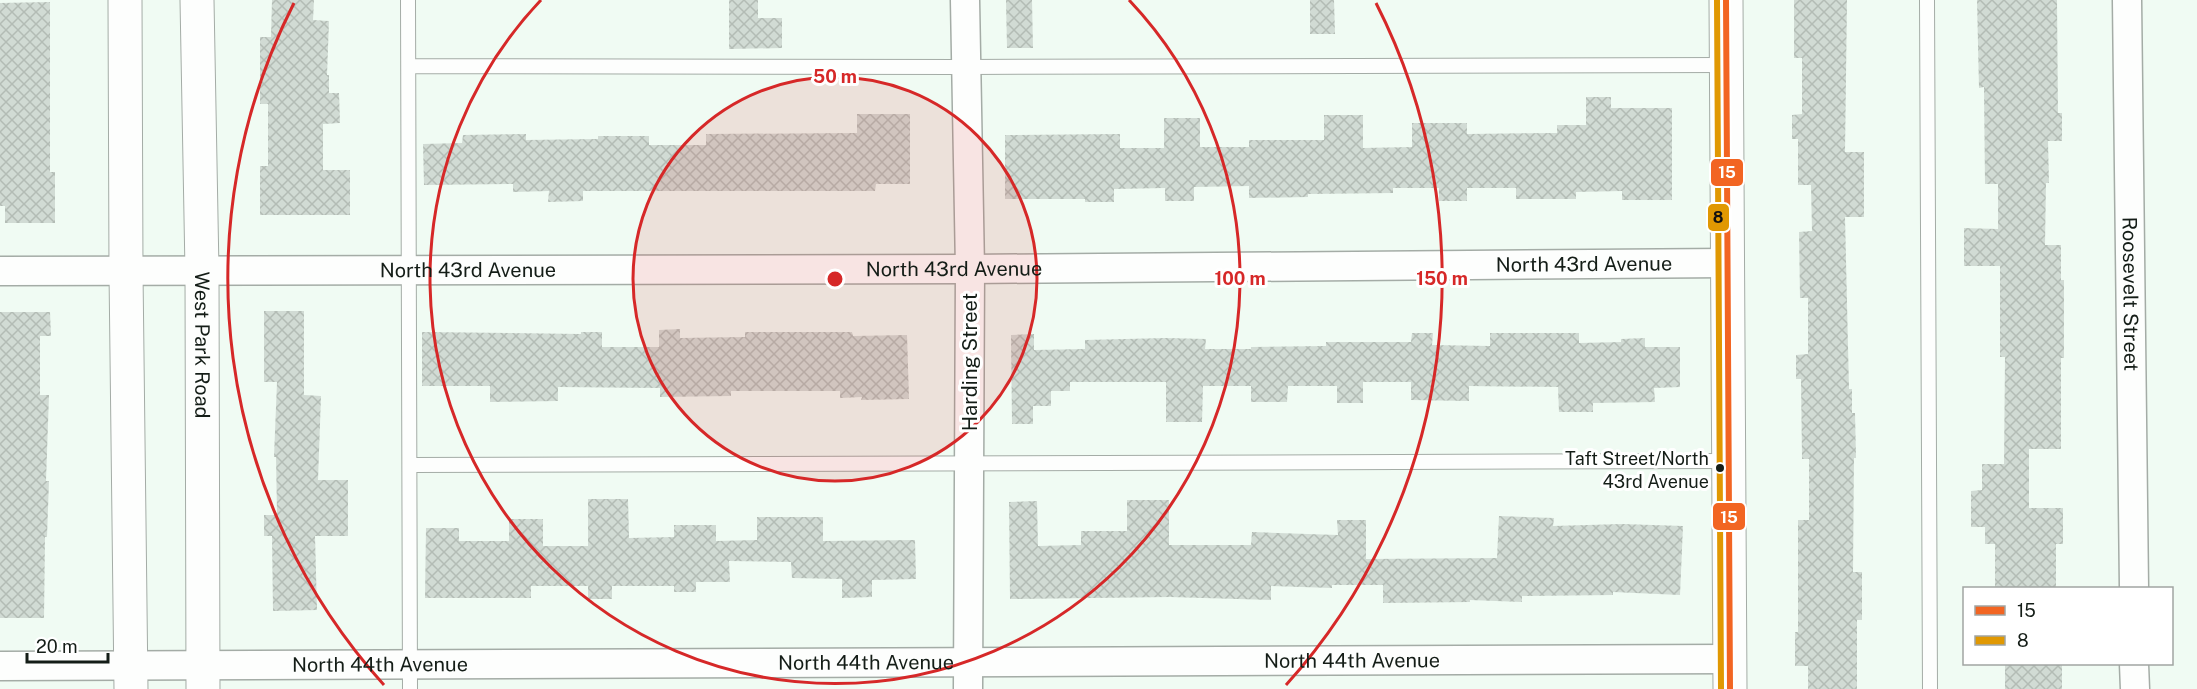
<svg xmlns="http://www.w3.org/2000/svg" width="2197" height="689" font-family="'Public Sans',sans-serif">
<defs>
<pattern id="building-cross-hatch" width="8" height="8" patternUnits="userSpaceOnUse" patternTransform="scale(1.5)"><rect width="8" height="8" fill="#d1dbd4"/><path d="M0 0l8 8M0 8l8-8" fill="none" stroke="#b3bcb5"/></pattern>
</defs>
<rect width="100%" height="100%" fill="#f0fbf3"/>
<!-- building -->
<path fill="url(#building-cross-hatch)" d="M272,0h42l-1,20 16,1 -2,54h2v18h10l1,30 -17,1v46h27v45h-90v-49h8v-62h-8v-67h11z
M729,0h29v18h24v30l-53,1z
M1006,0h26l1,48h-26z
M1310,0h24l1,34h-25z
M1794,0h53l-2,152h19v65h-19l4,172h3v24h3l1,45h-2l-1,114h9v48h-5v69h-49v-23h-13v-34h3v-112h11v-61h-7l-1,-80h-5v-24l12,-1v-56h-8l-1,-66 13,-1 -1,-46h-13v-46h-6v-24l10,-1v-56h-8z
M1977,0h80l1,113h4v28h-14l1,42h-3l-1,62h16v35h3v78h-3v91h-32v59h34v36h-7v44h-61v-44h-10v-17h-14v-36l11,-1v-26h22l1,-107h-5v-91h-36v-38l34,1v-45h-13l-1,-97 -5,1z
M50,2v170h5v51h-50v-17h-5v-203z
M1586,97h25v11h61v92h-50v-9l-46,1v7h-60v-11h-49v13h-28v-13h-46v5l-85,1v3l-59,1v-12l-55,1v14h-29v-13l-51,1v13h-29v-3h-80v-64l115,-1v14h44v-30h36v29h49v-7h75v-25h39v33l49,-1v-24h55v11l90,-1v-8h29z
M857,114h53v70h-34l-1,7h-292v10l-35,1 1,-11 -36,1v-8l-89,1 -1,-41 39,-1 1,-8 63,-1v6l72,-1v-3h51v9h57v-11l151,-1z
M264,311h40v84l17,1 -3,84h30v56h-33l2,74 -44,1 -1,-75h-8v-21h13l-1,-58h-2l3,-75h-13z
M0,312h50l1,24h-11v59h9l-3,86h3l-2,56h-2l-1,81h-44z
M680,329v9l65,-1v-5h107l1,4 54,-1 2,64 -48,1 1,-3 -22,1v-7h-109v5l-71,1v-9l-102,-1v14l-68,1v-16h-68v-54l159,2v-2h21v15h57v-17z
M1412,333h21l-1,12 58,1v-13h89v10l42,-1v-3l24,-1v9h35v40l-26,1 1,14 -62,1v9h-34l-1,-25 -89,-1v15l-58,-1v-18h-48v21h-26v-17h-49l-1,16h-36v-16h-48l-1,36h-36v-40h-96v9h-19v15h-18v18h-21l-1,-89 23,-1v16l51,-1v-9l81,-2 40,1 -1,10h46v-2l75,-1v-4h85z
M588,499h40l1,39 45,-1v-12h42v16l41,-1v-23h66v24l92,-1 1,39 -44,1v17l-30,1v-19l-50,-1 -1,-16 -62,-1 1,21h-34v10h-22v-6h-62v13h-24v-13h-57v12h-106l1,-70h33v13h50v-22h34v27h45z
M1127,500h42v45h82l1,-13 86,3 -1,-15h29v39l131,-1 2,-42 55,2 -1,8 69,-2 61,2 -3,69 -67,-3v3l-91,1v6l-52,-2v2l-87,1v-18h-51v3l-61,-2v14l-101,-3 -160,2 -1,-97 28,-1 1,45 43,-1v-14h46z
M2005,663h57v26h-57z"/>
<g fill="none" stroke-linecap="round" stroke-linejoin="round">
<defs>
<path id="lane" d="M408,0l2,689
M1927,0l3,689
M409,66l557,1 760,-2
M410,465l1319,-4"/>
<g id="street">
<path d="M965,0l5,269 -2,420"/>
<path id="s1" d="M2127,0l7,588"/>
<path id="s2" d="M0,271l970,-2 758,-6"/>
<path d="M2134,664l1,25"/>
<path id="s3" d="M0,666l1730,-7"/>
</g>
<g id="secondary">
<path d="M125,0l1,272 5,417"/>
<path id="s4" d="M197,0l5,271 1,418"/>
<path d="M1726,0l4,689"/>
</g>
</defs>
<!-- lane casing -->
<use href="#lane" stroke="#a4aca6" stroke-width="16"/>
<!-- street casing -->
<use href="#street" stroke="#a4aca6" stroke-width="31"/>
<!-- secondary casing -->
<use href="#secondary" stroke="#a4aca6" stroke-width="35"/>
<!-- lane -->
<use href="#lane" stroke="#fdfefd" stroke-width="14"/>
<!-- street -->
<use href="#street" stroke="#fdfefd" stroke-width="28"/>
<!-- secondary -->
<use href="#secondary" stroke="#fdfefd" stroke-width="33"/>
<defs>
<path id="bus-1" d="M1726,0l4,689"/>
<path id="bus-2" d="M1717,0l4,689"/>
</defs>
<!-- bus-1 casing -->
<use href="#bus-1" stroke="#fff" stroke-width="10"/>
<!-- bus-2 casing -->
<use href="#bus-2" stroke="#fff" stroke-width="10"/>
<!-- bus-1 -->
<use href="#bus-1" stroke="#f26522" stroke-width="6"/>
<!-- bus-2 -->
<use href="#bus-2" stroke="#e09802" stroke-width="6"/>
</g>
<!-- distance rings -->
<circle cx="835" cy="279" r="202" fill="#d62828" fill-opacity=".12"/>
<g fill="none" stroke="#d62828" stroke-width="3">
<circle cx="835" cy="279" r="202"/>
<path d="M1129 0A405 405 0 1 1 541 0"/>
<path d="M384 685A607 607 0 0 1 294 3M1376 3A607 607 0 0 1 1286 685"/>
</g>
<!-- markers -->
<circle fill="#141d17" stroke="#fff" stroke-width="2" cx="1720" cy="468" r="5"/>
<g text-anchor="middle" stroke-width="6" stroke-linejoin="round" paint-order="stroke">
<!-- bus labels -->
<g font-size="18" fill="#141d17" stroke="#fff" text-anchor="end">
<text x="1709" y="465">Taft Street/North<tspan x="1709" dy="23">43rd Avenue</tspan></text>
</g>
<!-- street labels -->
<g font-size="20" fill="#141d17" stroke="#fff">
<text dy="7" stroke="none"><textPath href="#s2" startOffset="1584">North 43rd Avenue</textPath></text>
<text dy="7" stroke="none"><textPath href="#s2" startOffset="954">North 43rd Avenue</textPath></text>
<text dy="7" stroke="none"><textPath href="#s2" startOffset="468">North 43rd Avenue</textPath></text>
<text dy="7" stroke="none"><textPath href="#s1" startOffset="294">Roosevelt Street</textPath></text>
<text dy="7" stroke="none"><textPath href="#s4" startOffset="345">West Park Road</textPath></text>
<text transform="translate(970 362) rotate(-90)" y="7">Harding Street</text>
<text dy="7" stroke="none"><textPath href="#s3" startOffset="1352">North 44th Avenue</textPath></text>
<text dy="7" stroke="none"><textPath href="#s3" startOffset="866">North 44th Avenue</textPath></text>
<text dy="7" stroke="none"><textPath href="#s3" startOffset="380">North 44th Avenue</textPath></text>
</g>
</g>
<circle cx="835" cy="279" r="9" fill="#d62828" stroke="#fff" stroke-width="3"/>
<g font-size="18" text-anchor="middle" font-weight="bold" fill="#d62828" stroke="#fff" stroke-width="6" stroke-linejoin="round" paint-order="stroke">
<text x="835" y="83">50 m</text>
<text x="1240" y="285">100 m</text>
<text x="1442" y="285">150 m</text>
</g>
<g stroke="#fff" stroke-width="2">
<rect x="1710" y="158" width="34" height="29" rx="6" fill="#f26522"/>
<rect x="1707" y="203" width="23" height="29" rx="6" fill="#e09802"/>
<rect x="1712" y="502" width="34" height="29" rx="6" fill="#f26522"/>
</g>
<g font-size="16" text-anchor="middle" font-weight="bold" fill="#fff">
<text x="1727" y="178">15</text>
<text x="1729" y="523">15</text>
</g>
<g font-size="16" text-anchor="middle" font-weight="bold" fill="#111">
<text x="1718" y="223">8</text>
</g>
<!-- legend -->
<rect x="1963" y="587" width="210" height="78" fill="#ffffff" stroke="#a1a5a2" stroke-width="1.5"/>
<rect x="1975" y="606" width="30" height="9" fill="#f26522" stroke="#a1a5a2" stroke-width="1.5"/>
<text x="2017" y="617" font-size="18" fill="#141d17">15</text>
<rect x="1975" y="636" width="30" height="9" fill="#e09802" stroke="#a1a5a2" stroke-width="1.5"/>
<text x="2017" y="647" font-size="18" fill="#141d17">8</text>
<!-- scale -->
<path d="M27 653v9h81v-9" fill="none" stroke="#141d17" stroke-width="3"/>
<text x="36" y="653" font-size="18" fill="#141d17" stroke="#ffffff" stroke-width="4.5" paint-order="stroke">20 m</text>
</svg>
